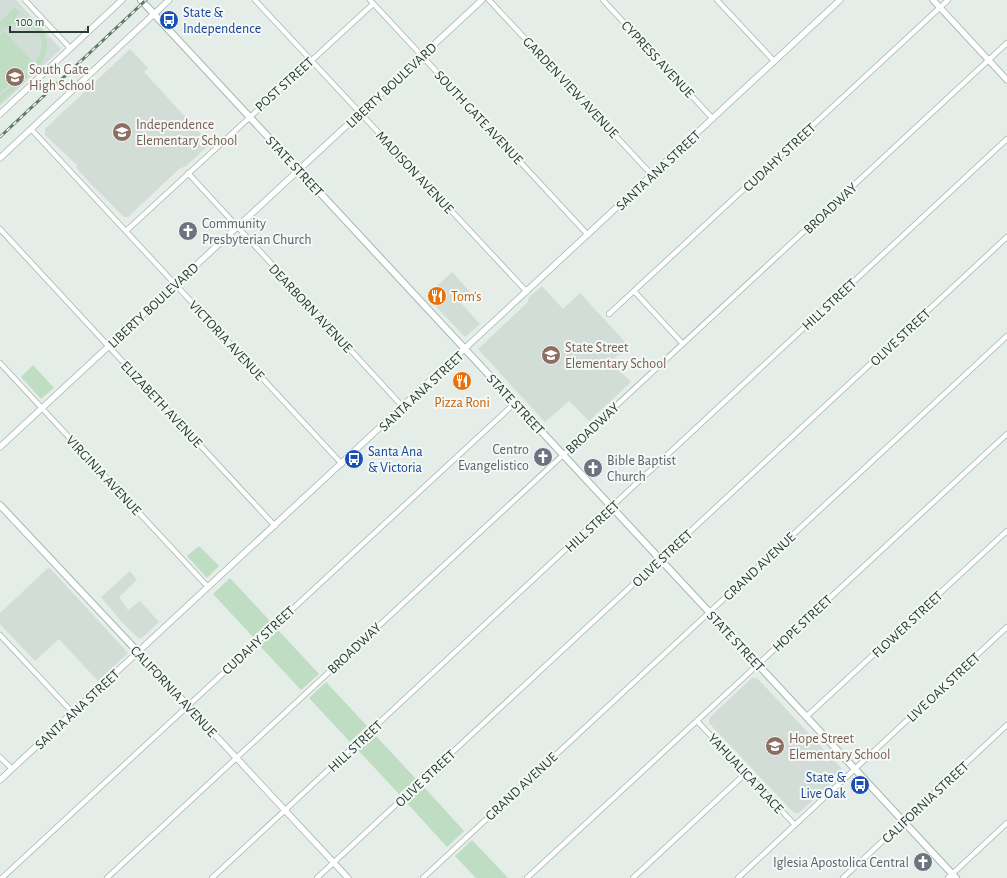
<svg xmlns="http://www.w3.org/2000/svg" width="1007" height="878" font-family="'Alegreya Sans',sans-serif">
<rect width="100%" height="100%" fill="#e4ede8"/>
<!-- built -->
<path fill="#d2ddd7" d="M0,0h16l45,49 -61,57z
M130,49l18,19 -4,4 66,72 -24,22 -7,3 -51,48h-4l-37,-37 -11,-13 1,-2 -32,-30v-6z
M452,272l19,21 -10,10 19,21 -15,13 -39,-41z
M542,286l21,23 17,-16 48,52 -17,17 20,20 -42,39 -20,-20 -24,21 -67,-73 50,-47v-4z
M49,567l79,86 -30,28 -39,-42 -24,22 -35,-37v-11z
M130,571l7,9 -18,17 9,13 12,-9 19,21 -17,16h-4l-18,-18 -19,-23z
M752,678h5l84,90v6l-42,39h-5l-85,-90 1,-6z"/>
<!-- green -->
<path fill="#bfddc2" d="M15,7l4,6 -4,5c27,2 42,23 25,47l-40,38v-7c15,-15 50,-37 40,-60 -5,-11 -16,-12 -26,-13l-14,9v-10z
M4,31l29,31 -33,31v-58z
M33,365l21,23 -13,11 -20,-22z
M199,546l20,20 -12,12 -20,-22z
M230,578l40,43 -17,16 -40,-43z
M278,630l41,44 -18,16 -41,-44z
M326,682l41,44 -17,16 -41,-44z
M375,735l41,44 -17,15 -41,-44z
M424,787l40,44 -17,16 -40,-44z
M472,840l36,38h-32l-21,-22z"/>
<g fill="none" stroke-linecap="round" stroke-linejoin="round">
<defs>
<path id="minor" d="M25,0l45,48
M255,0l272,292
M370,0l218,235
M489,0l163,175
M603,0l110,119
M717,0l57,61
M31,129l311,335
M188,173l215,234
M0,229l275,297
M126,231l247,-227
M634,291l49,53
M609,314l339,-314
M0,363l208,224
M0,635l73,78
M806,717l201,-186
M697,721l98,104
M0,757l12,12
M2,878l513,-475
M107,878l900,-835
M212,878l795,-739
M317,878l690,-641
M423,878l584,-542
M527,878l480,-444
M633,878l113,-105
M738,878l269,-251
M843,878l164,-153
M948,878l59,-55"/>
<path id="tertiary" d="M933,0l74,80
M0,114l122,-114
M0,158l169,-158
M0,447l482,-447
M138,652l210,226
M0,780l840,-780"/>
<path id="secondary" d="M141,0l815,878
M0,505l138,147"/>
</defs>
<!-- minor casing -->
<use href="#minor" stroke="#a7b5ae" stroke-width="6"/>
<!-- tertiary casing -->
<use href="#tertiary" stroke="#a7b5ae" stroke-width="7"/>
<!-- secondary casing -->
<use href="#secondary" stroke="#a3b8ae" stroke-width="8"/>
<!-- minor -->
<use href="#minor" stroke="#fff" stroke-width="4.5"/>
<!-- tertiary -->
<use href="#tertiary" stroke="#fff" stroke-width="5.5"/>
<!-- secondary -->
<use href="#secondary" stroke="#fff" stroke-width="6"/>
<defs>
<path id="rail" d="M0,137l146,-137"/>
</defs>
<!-- rail casing -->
<use href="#rail" stroke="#5f796e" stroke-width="3"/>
<!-- rail -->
<use href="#rail" stroke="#f5f9f6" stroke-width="1.5" stroke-dasharray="4.5" stroke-linecap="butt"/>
</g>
<!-- icons -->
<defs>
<symbol id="bus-disc" viewBox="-11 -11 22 22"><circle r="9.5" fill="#1a4fb4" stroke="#f5f9f6"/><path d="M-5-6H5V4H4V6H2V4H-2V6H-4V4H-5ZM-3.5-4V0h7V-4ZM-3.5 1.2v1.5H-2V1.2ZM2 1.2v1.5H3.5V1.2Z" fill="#fff"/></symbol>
<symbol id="school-disc" viewBox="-11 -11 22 22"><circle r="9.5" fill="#8d6e63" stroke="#f5f9f6"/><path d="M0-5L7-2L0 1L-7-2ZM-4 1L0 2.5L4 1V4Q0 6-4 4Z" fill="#fff"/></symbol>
<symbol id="church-disc" viewBox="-11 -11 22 22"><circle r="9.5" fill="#6b7280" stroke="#f5f9f6"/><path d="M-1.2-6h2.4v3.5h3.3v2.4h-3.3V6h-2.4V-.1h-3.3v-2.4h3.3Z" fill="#fff"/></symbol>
<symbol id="restaurant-disc" viewBox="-11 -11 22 22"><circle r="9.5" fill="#e8710a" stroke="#f5f9f6"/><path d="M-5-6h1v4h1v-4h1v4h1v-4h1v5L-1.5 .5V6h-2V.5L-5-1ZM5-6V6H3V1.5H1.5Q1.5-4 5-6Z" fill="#fff"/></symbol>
</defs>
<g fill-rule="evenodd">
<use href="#bus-disc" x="158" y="9" width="22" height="22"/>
<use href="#school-disc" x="4" y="66" width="22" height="22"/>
<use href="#school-disc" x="111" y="121" width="22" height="22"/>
<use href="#church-disc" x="177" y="220" width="22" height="22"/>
<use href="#restaurant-disc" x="426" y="285" width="22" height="22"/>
<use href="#school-disc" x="540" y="344" width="22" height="22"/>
<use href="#restaurant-disc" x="451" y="370" width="22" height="22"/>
<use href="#church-disc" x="532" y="446" width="22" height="22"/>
<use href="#bus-disc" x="343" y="448" width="22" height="22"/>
<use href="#church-disc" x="582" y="457" width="22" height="22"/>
<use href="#school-disc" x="764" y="735" width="22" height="22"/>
<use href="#bus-disc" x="849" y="774" width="22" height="22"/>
<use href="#church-disc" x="912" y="851" width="22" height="22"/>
</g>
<g text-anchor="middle" stroke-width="4" stroke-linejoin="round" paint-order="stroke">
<!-- transit labels -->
<g font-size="14" fill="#164399" stroke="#f5f9f6" text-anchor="start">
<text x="183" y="17">State &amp;<tspan x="183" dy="16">Independence</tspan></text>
<text x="368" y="456">Santa Ana<tspan x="368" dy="16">&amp; Victoria</tspan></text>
<text x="846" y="782" text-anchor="end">State &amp;<tspan x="846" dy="16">Live Oak</tspan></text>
</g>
<!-- street labels -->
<g font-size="14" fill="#243e33" stroke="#f5f9f6">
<text transform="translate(658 59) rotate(47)" y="5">CYPRESS AVENUE</text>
<text transform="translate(284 84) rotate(-42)" y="5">POST STREET</text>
<text transform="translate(391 85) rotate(-43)" y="5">LIBERTY BOULEVARD</text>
<text transform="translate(571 87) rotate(47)" y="5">GARDEN VIEW AVENUE</text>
<text transform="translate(479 117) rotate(47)" y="5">SOUTH GATE AVENUE</text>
<text transform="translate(779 157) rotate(-43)" y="5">CUDAHY STREET</text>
<text transform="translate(295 166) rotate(47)" y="5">STATE STREET</text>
<text transform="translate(658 170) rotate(-43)" y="5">SANTA ANA STREET</text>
<text transform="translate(415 172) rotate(47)" y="5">MADISON AVENUE</text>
<text transform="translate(830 208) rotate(-43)" y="5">BROADWAY</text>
<text transform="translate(829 304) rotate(-43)" y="5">HILL STREET</text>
<text transform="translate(153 305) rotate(-43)" y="5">LIBERTY BOULEVARD</text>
<text transform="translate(311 308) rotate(47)" y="5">DEARBORN AVENUE</text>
<text transform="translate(900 337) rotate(-43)" y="5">OLIVE STREET</text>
<text transform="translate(227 340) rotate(47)" y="5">VICTORIA AVENUE</text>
<text transform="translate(421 391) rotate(-43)" y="5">SANTA ANA STREET</text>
<text transform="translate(162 404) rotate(47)" y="5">ELIZABETH AVENUE</text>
<text transform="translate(516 404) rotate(47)" y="5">STATE STREET</text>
<text transform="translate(592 428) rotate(-43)" y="5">BROADWAY</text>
<text transform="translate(104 475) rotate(47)" y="5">VIRGINIA AVENUE</text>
<text transform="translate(592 526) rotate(-43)" y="5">HILL STREET</text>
<text transform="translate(662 558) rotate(-43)" y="5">OLIVE STREET</text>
<text transform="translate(759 566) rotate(-43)" y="5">GRAND AVENUE</text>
<text transform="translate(802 623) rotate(-43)" y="5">HOPE STREET</text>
<text transform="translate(907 624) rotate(-43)" y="5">FLOWER STREET</text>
<text transform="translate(258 640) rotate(-43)" y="5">CUDAHY STREET</text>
<text transform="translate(736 641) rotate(47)" y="5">STATE STREET</text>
<text transform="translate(354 648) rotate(-43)" y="5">BROADWAY</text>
<text transform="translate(943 687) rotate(-43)" y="5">LIVE OAK STREET</text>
<text transform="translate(174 691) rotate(47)" y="5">CALIFORNIA AVENUE</text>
<text transform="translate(77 709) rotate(-43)" y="5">SANTA ANA STREET</text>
<text transform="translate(355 746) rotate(-43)" y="5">HILL STREET</text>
<text transform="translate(746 773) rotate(47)" y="5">YAHUALICA PLACE</text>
<text transform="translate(425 778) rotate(-43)" y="5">OLIVE STREET</text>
<text transform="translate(521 786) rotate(-43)" y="5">GRAND AVENUE</text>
<text transform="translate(925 802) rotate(-43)" y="5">CALIFORNIA STREET</text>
</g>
<!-- education labels -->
<g font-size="14" fill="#785e54" stroke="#f5f9f6" text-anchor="start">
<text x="29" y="74">South Gate<tspan x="29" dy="16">High School</tspan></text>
<text x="136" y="129">Independence<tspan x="136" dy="16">Elementary School</tspan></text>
<text x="565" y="352">State Street<tspan x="565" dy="16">Elementary School</tspan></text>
<text x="789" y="743">Hope Street<tspan x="789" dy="16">Elementary School</tspan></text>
</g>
<!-- worship labels -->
<g font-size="14" fill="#5b616d" stroke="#f5f9f6" text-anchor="start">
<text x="202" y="228">Community<tspan x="202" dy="16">Presbyterian Church</tspan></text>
<text x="529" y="454" text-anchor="end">Centro<tspan x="529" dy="16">Evangelistico</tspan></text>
<text x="607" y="465">Bible Baptist<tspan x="607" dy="16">Church</tspan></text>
<text x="909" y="867" text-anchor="end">Iglesia Apostolica Central</text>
</g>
<!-- food labels -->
<g font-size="14" fill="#c56008" stroke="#f5f9f6" text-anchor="start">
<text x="451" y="301">Tom's</text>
<text x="462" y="407" text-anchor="middle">Pizza Roni</text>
</g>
</g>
<!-- scale -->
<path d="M10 26v6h78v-6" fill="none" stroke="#243e33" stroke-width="2"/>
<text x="16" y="26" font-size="12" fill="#243e33" stroke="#f5f9f6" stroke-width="3" paint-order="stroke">100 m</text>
</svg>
